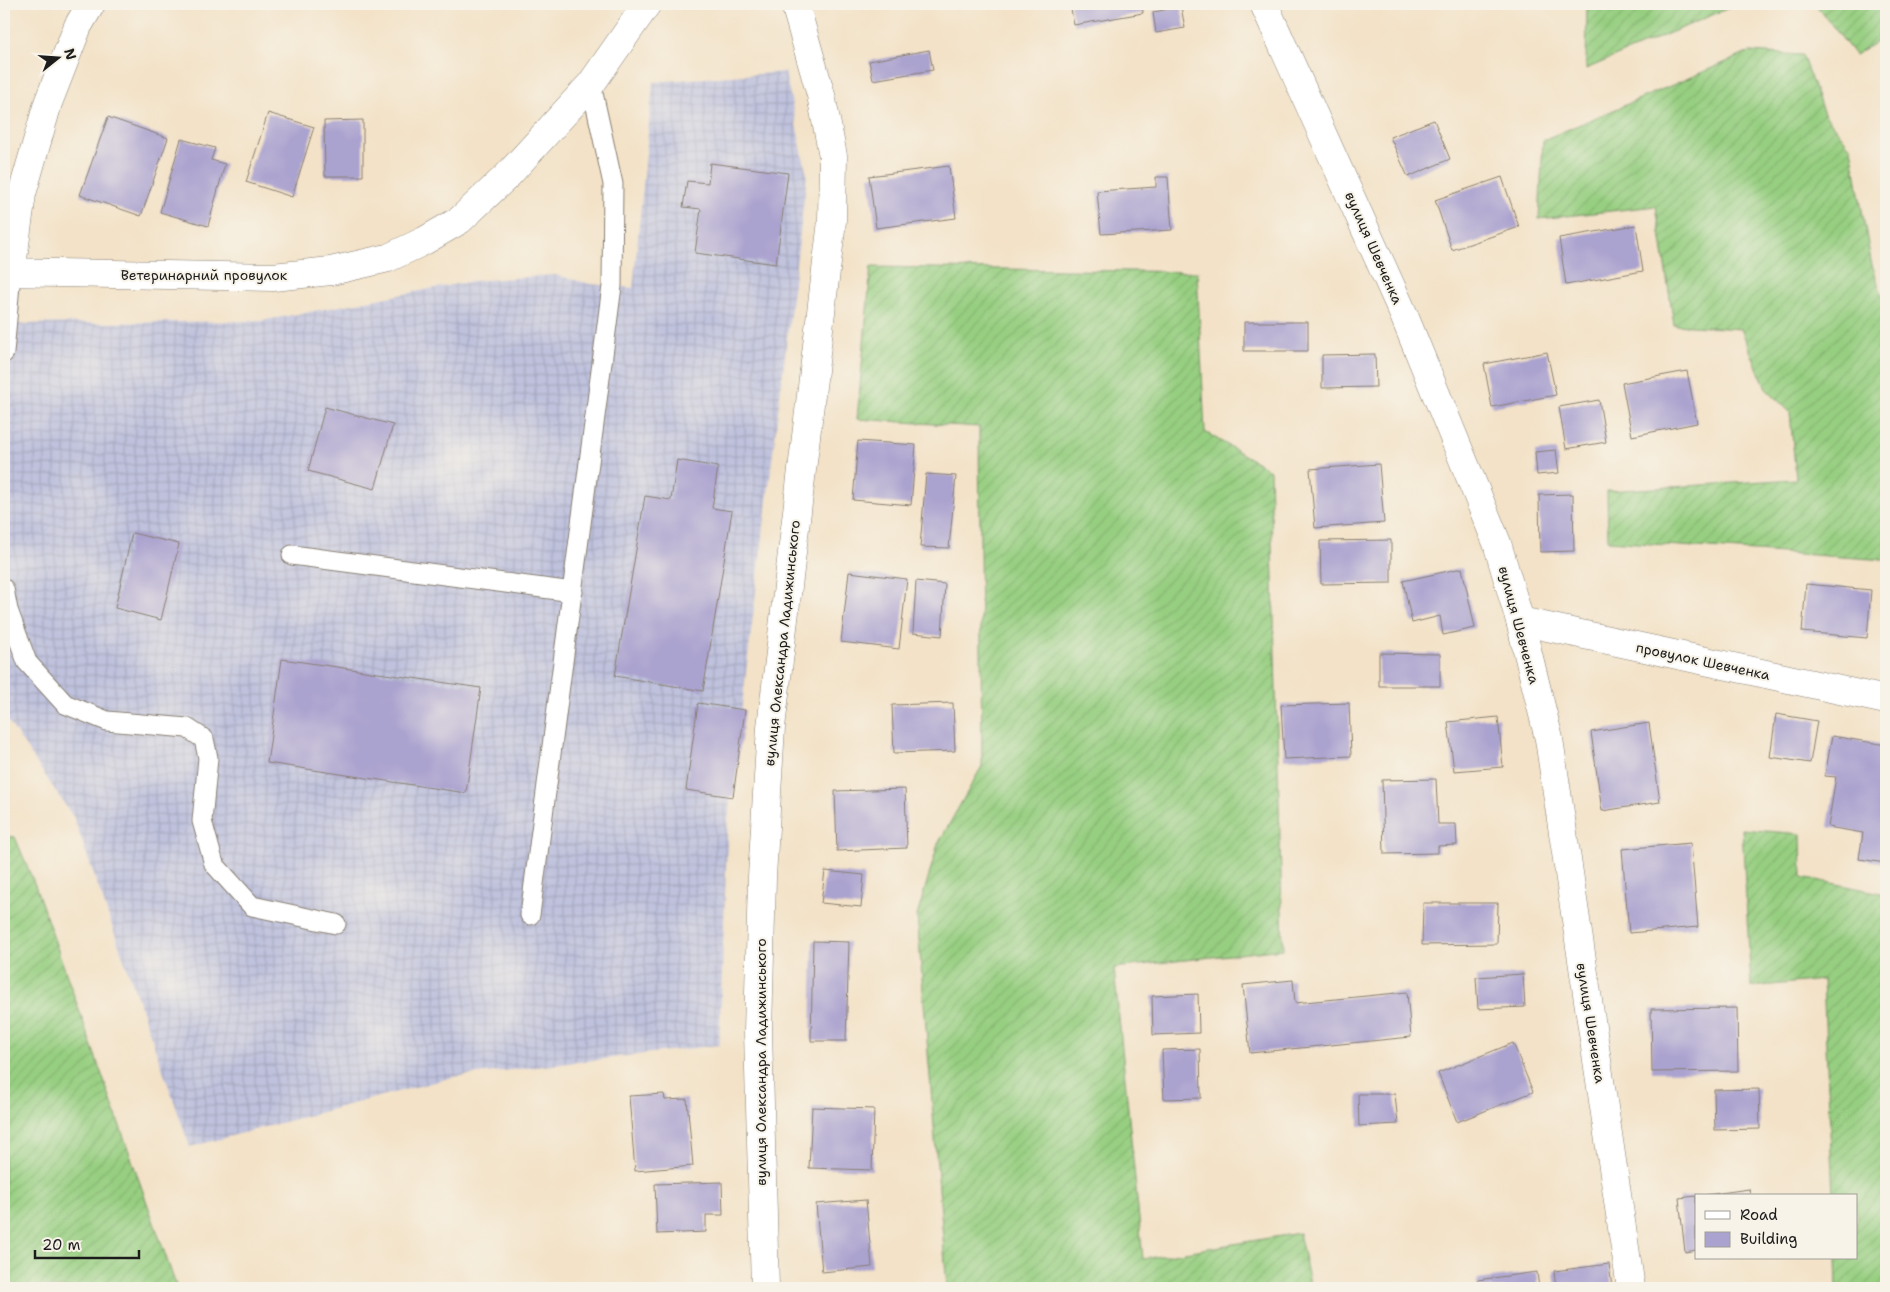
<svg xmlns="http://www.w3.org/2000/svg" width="1890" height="1292" font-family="'Shantell Sans',sans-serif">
<defs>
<pattern id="industrial-grid" width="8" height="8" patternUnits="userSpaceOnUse" patternTransform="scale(1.25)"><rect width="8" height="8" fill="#c0c2dd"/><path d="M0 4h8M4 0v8" fill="none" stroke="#a4a6bd"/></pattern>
<pattern id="garden-furrows" width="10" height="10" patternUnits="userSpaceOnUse" patternTransform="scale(1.25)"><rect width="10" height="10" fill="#97cf81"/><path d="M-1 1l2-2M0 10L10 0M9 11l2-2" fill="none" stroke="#82b16f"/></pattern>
</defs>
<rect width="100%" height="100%" fill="#f7f3e8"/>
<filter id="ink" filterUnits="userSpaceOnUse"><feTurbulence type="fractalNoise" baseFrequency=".02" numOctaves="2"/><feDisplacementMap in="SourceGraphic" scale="10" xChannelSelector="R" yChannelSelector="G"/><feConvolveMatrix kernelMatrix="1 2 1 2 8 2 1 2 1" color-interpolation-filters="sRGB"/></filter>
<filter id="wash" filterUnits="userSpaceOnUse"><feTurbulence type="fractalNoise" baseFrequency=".0096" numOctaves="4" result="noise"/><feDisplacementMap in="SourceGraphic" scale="20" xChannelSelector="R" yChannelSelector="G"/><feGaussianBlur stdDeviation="1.12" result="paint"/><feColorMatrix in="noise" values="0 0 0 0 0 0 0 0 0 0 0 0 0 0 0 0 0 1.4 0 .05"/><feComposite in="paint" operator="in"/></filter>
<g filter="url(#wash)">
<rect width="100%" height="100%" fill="#f3e2c7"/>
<!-- industrial -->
<path fill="url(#industrial-grid)" d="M785,72l22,103 -79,645 -9,225 -266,32 -263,70 -116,-329 -70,-103v-391l257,-3 212,-40 82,-6 36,9 42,4 20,-206z"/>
<!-- garden -->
<path fill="url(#garden-furrows)" stroke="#5a764e" d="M1587,4h151l-152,65z
M1803,4h83v32l-31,19 -38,-49z
M1750,52l52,3 22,59 27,34 20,113 15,48v251l-278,-19 -1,-50 189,-12 -6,-67 -24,-23 -25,-60 -67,-4 -18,-119 -117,13 4,-79z
M871,267l326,5 8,160 65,38 13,479 -169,19 29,291 156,-26 12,55h-364l-30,-372 21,-72 44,-78 -3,-339 -122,-8z
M1742,829l59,5 1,43 84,17v394h-49l-1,-30h20v-62h-23l-10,-216 -72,7z
M4,836l11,1 20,48 142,403h-173z"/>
<g id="blocks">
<!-- building -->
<path fill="#aba3cf" d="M1070,4h72l1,9 -69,12z
M1181,7l4,21 -29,5 -3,-21z
M929,50l4,20 -60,10 -4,-19z
M268,113l46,14 -22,70 -46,-15z
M108,117l60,21 -27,78 -61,-21z
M363,120v56h-38l-1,-55z
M1434,120l16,39 -42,18 -18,-40z
M181,139l34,9 -4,12 14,4 -17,62 -48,-14z
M710,163l78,10 -12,91 -81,-11 6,-44 -18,-2 4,-26 21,2z
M949,166l7,52 -80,10 -7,-52z
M1156,177h12l4,53 -71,4 -4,-43 59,-4z
M1502,177l17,50 -67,23 -17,-50z
M1636,225l7,46 -77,14 -7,-47z
M1244,322h64v29h-64z
M1547,352l9,43 -64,12 -8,-43z
M1375,354l1,33 -54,1v-33z
M1687,371l10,52 -65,13 -10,-53z
M1599,400l7,42 -40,7 -7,-42z
M325,407l68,18 -18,64 -67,-18z
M858,441l58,4 -5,60 -58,-5z
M1556,450l3,23 -22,2 -2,-23z
M677,460l41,7 -6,41 20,3 -29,180 -88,-15 30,-180 26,4z
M1379,464l5,59 -69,5 -5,-59z
M926,474l30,2 -7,72 -29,-1z
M1573,494l1,57 -34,1 -1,-57z
M132,533l47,11 -18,76 -46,-12z
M1391,540v43l-70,1 -1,-43z
M1462,568l13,60 -32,7 -3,-19 -28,7 -9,-42z
M849,572l58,7 -8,70 -58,-7z
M916,581l29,3 -3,52 -29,-3z
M1806,584l65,6 -4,48 -65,-6z
M1379,653l61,1v32h-61z
M282,659l199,29 -15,105 -199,-30z
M698,703l47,7 -12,87 -47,-7z
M953,703l2,48 -61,2 -2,-48z
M1349,703l2,53 -67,3 -3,-54z
M1776,714l41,7 -7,42 -40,-6z
M1498,717l5,50 -49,4 -6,-49z
M1649,723l11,79 -58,9 -11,-79z
M1832,736l54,9v23l-5,32h5v63l-27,-4 4,-26 -35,-6 8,-50 -11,-1z
M1436,779l2,45h18l1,21 -19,1v7l-54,1 -2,-74z
M905,789l2,59 -70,3 -2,-60z
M1691,843l7,84 -69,6 -7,-84z
M825,871l39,4 -3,32 -40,-4z
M1423,903h75l-1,41 -75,1z
M813,941l36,1 -3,99h-35z
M1523,974l2,33 -47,2 -2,-32z
M1293,980l2,23 112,-11 4,45 -161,16 -7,-68z
M1198,994l1,39 -46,2 -1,-39z
M1737,1008l1,63 -86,1 -1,-63z
M1513,1043l20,49 -76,30 -19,-49z
M1200,1049l1,49 -37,1 -2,-49z
M1759,1089l1,40 -45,1 -1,-40z
M664,1094l1,6 22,-1 6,67 -58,5 -6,-75z
M1358,1094h37l3,30 -39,2z
M812,1107l62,2 -2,61 -63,-2z
M722,1182l1,33h-17v17l-49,2 -2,-50z
M1749,1189l1,7h-44v-1z
M1696,1196v54l-11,2 -6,-54z
M866,1200l6,67 -50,5 -6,-68z
M1609,1264l3,24h-56l-2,-17z
M1537,1272l2,16h-61l-1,-8z"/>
</g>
</g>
<g filter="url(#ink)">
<use href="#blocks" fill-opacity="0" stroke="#887f72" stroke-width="1"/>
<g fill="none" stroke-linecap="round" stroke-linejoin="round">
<defs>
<path id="lane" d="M4,353l7,-80
M292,555l281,37
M4,589l4,21 19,52 38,42 42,17 80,7 17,11 4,19 -6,63 12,43 38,42 84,18
M530,915l82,-629 1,-102 -22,-100"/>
<path id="street" d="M4,272l269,5 58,-6 57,-13 36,-17 36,-21 48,-45 83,-91 56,-80
M11,273l11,-79 26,-91 30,-77 13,-22
M1520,621l366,79
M765,1288l-7,-256 4,-155 9,-150 61,-506 1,-65 -12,-61 -26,-91"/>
<path id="secondary" d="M1264,4l139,309 94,230 23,78 29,118 82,549"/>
</defs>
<!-- lane casing -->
<use href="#lane" stroke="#887f72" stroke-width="21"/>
<!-- street casing -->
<use href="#street" stroke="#887f72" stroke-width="29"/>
<!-- secondary casing -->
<use href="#secondary" stroke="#887f72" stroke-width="29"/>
<!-- lane -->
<use href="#lane" stroke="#fff" stroke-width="19"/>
<!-- street -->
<use href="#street" stroke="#fff" stroke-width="28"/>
<!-- secondary -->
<use href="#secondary" stroke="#fff" stroke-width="28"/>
</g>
</g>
<g text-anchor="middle" stroke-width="4" stroke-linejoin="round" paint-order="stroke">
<!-- street labels -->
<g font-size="14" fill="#1c1c1c" stroke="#f7f3e8">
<text transform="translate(1374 248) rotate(66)" y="5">вулиця Шевченка</text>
<text x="204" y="280">Ветеринарний провулок</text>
<text transform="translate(1519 625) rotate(75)" y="5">вулиця Шевченка</text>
<text transform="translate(782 643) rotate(-84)" y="5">вулиця Олександра Ладижинського</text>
<text transform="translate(1703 661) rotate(12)" y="5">провулок Шевченка</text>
<text transform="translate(1591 1023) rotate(81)" y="5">вулиця Шевченка</text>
<text transform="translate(761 1062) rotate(-90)" y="5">вулиця Олександра Ладижинського</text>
</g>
</g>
<!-- margin -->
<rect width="1890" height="1292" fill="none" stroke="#f7f3e8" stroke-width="20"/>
<!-- legend -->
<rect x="1695" y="1194" width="162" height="65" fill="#f7f3e8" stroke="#9f9d96"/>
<rect x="1705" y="1211" width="25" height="8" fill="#ffffff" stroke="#9f9d96"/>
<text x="1740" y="1220" font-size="15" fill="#1c1c1c">Road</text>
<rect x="1705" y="1232" width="25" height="15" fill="#aba3cf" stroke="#9f9d96"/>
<text x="1740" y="1244" font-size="15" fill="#1c1c1c">Building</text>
<!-- north arrow -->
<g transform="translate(58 58) rotate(73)" stroke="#f7f3e8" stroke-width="4" paint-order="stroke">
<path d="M0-4L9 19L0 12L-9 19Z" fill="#1c1c1c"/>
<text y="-8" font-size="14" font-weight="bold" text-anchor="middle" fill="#1c1c1c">N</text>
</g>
<!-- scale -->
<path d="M35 1250v8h104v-8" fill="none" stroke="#1c1c1c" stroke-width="2.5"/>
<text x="42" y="1250" font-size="15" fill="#1c1c1c" stroke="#f7f3e8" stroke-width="4" paint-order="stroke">20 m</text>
</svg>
